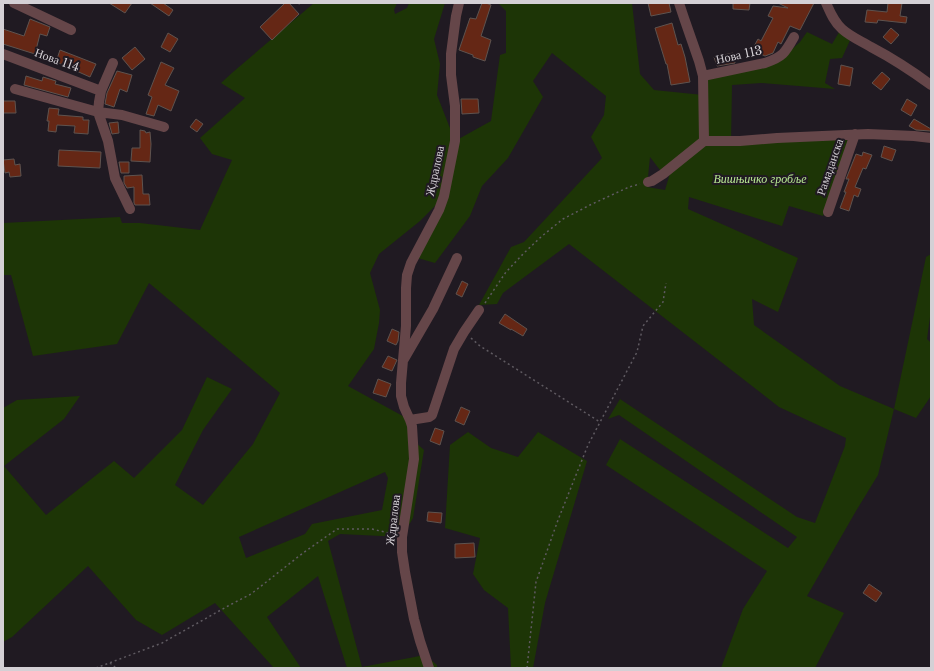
<svg xmlns="http://www.w3.org/2000/svg" width="934" height="671" font-family="'Libre Baskerville',serif">
<rect width="100%" height="100%" fill="#201a22"/>
<!-- green -->
<path fill="#1d3506" fill-rule="evenodd" d="M314,3h83l-3,7 1,4 12,-6 2,-5h36l-11,36 6,25 -3,31 18,46 36,-20 9,-66 6,-2v-42l-8,-8h134l8,71 14,16 49,5v-14l88,-31 9,-8 7,-10 25,12 9,-15 11,7 -10,22 -12,1 -5,24 10,6 -74,-6 -29,2 -1,57 118,-5 -26,79 -34,-10 -7,20 -93,-29 -1,12 110,49 -20,54 -26,-13 2,26 86,61 54,23 32,-152 5,-3v56l-4,29 4,4v53l-15,22 -22,-9 -16,66 -22,36 -49,85 37,17 -29,55h-94l22,-59 24,-38 -161,-106 14,-26 168,109 9,-11 -178,-122 -11,4 12,-20 177,118 18,6 30,-77 1,-8 -67,-31 -210,-163 -66,49 -6,11 -18,1 32,-58 13,-5 78,-84 -11,-21 13,-22 2,-19 -54,-43 -19,28 10,16 -35,61 -26,28 -12,30 -35,47 -21,-6 29,-59 -23,23 -41,33 -9,19 10,37 -1,13 -5,26 -26,37 62,34 3,20 11,10 -11,68 -11,19 -62,-3 -12,7 34,126 63,-12 12,10v3h-90l-29,-92 -51,41 34,51h-27l-59,-65 -53,32 -26,-15 -48,-54 -76,71 -9,5v-234l14,-8 63,-4 -16,23 -60,47 42,49 68,-54 20,17 48,-48 25,-53 25,12 -29,41 -28,55 28,20 50,-61 27,-51 -131,-110 -32,61 -84,12 -22,-81h-8v-52l117,-6 2,6h18l60,7 32,-70 -20,-6 -12,-16 45,-40 -24,-15 12,-11zM650,157l13,17 8,-4 -6,20 -18,-3zM385,472l3,6 -6,32 -70,14 -7,10 -59,24 -7,-21z
M468,432l23,16 27,9 20,-25 49,29 -42,142 -12,65h-22l-3,-60 -24,-18 -11,-16 7,-36 -35,-10 5,-83z"/>
<!-- building -->
<path fill="#652715" stroke="#5e534f" d="M109,3h23l-7,10z
M150,3h13l10,7 -4,6z
M285,3h4l10,11 -27,26 -12,-13z
M482,3h4l5,2 -10,31 10,4 -6,21 -12,-4v-2l-14,-5 11,-32 6,1z
M648,3h21l2,9 -20,4z
M733,3h17l-1,7 -16,-1z
M778,3h36l-14,27 -10,-4 -9,18 -3,-2 -5,11 -8,3 -13,-6 6,-11 3,2 12,-23 -5,-2 5,-10 15,2z
M888,3h14l-2,13 7,1 -1,6 -28,-3 -1,3 -12,-1 2,-12 20,2z
M30,19l20,8 -3,9 -7,-2 -5,20 -32,-10v-15l21,7z
M672,23l6,22 3,-1 4,13 5,25 -19,3 -4,-21h-1l-11,-36z
M891,28l8,7 -8,9 -8,-7z
M168,33l10,6 -8,13 -9,-5z
M135,47l10,12 -13,11 -10,-12z
M60,50l36,14 -6,13 -34,-15z
M733,53l2,10 -18,3 -3,-9z
M161,62l13,6 -9,17 14,6 -8,20 -13,-6 -4,11 -8,-2 6,-17 -4,-2z
M841,65l12,3 -3,18 -12,-2z
M117,71l15,4 -5,17 -7,-3 -6,18 -9,-3 2,-11z
M882,72l8,7 -9,11 -9,-7z
M26,76l16,5 1,-4 13,4 -1,3 16,4 -3,9 -44,-12z
M461,99h17l1,14 -17,1z
M907,99l10,6 -6,11 -10,-6z
M3,101h12l1,12h-13z
M49,108l10,1 -1,6 25,2v3h6l-1,14 -14,-1 1,-7 -18,-1 -1,7 -8,-1 1,-10h-2z
M196,119l7,5 -6,8 -7,-5z
M914,119l17,10v2l-15,-1 -7,-4z
M118,122l1,11 -7,1 -3,-11z
M140,130l5,1 1,2 4,-1 1,12 -1,18 -19,-1 1,-13h8z
M884,146l12,4 -4,11 -11,-4z
M59,150l42,2 -1,16 -42,-2z
M863,152l9,3 -6,14 -3,-1 -8,19 6,2 -3,8 -4,-2 -5,16 -9,-3 6,-16h-2l5,-13h-3l10,-25 6,2z
M14,159l1,6 5,-1 1,12 -11,1 -1,-5 -4,1 -2,-13z
M119,162h10v11h-8z
M142,175l1,19h6l1,11h-15l-1,-2v-16l-7,1 -3,-5v-7z
M462,281l6,3 -6,13 -6,-3z
M505,314l22,15 -4,7 -12,-7v1l-12,-7z
M392,329l7,3 -1,9 -2,4 -9,-4z
M388,356l9,4 -5,11 -10,-4z
M378,379l13,5 -5,13 -13,-4z
M461,407l9,4 -6,14 -9,-4z
M435,428l9,3 -4,14 -10,-4z
M428,512l14,1 -1,10 -14,-2z
M474,543l1,14 -20,1v-14z
M869,584l13,9 -6,9 -13,-9z"/>
<g fill="none" stroke-linecap="round" stroke-linejoin="round">
<!-- path -->
<path stroke="#5f5a61" stroke-width="1.5" stroke-dasharray="2 3" stroke-linecap="butt" d="M298,3l3,2
M485,303l21,-31 18,-19 18,-17 21,-17 27,-14 39,-18 11,-3
M471,338l9,8 120,76
M110,663l6,5
M96,668l66,-25 66,-37 23,-12 52,-41 34,-24h35l21,5
M527,668l9,-86 22,-62 30,-75 49,-93 6,-26 20,-24 3,-19"/>
<!-- minor -->
<path stroke="#654649" stroke-width="10" d="M14,3l57,27
M679,3l5,15 15,43 4,15 1,65
M826,3c4,9 8,19 16,26 9,8 19,12 29,18 21,11 41,24 60,38
M3,54l98,37
M113,63l-12,28 -2,11 -1,10 10,29 7,37 15,31
M703,76l62,-13c18,-6 20,-10 29,-26
M15,89l83,23 24,3 42,12
M648,182l4,-1 11,-7 41,-33h36l37,-3 91,-4 46,2 17,2
M828,212l27,-78
M404,359l29,-50 24,-51
M410,420l19,-3 3,-2 22,-66 10,-17 15,-22
M429,668l-9,-27 -6,-22 -9,-47 -3,-20v-15l12,-78 -2,-33 -2,-6 -6,-13 -3,-11v-13l5,-57v-38l1,-13 4,-12 28,-53 5,-14 11,-55v-35l-4,-31v-21l5,-38 3,-13"/>
</g>
<g text-anchor="middle" stroke-width="4" stroke-linejoin="round" paint-order="stroke">
<!-- street labels -->
<g font-size="12" fill="#d4d0d5" stroke="#201a22">
<text transform="translate(739 55) rotate(-12)" y="4">Нова 113</text>
<text transform="translate(57 60) rotate(20)" y="4">Нова 114</text>
<text transform="translate(830 167) rotate(-71)" y="4">Рамаданска</text>
<text transform="translate(435 171) rotate(-78)" y="4">Ждралова</text>
<text transform="translate(393 520) rotate(-83)" y="4">Ждралова</text>
</g>
<!-- park labels -->
<g font-size="12" font-style="italic" fill="#b8e993" stroke="#201a22">
<text x="760" y="183">Вишњичко гробље</text>
</g>
</g>
<!-- border -->
<rect width="934" height="671" fill="none" stroke="#d4d0d5" stroke-width="8"/>
</svg>
